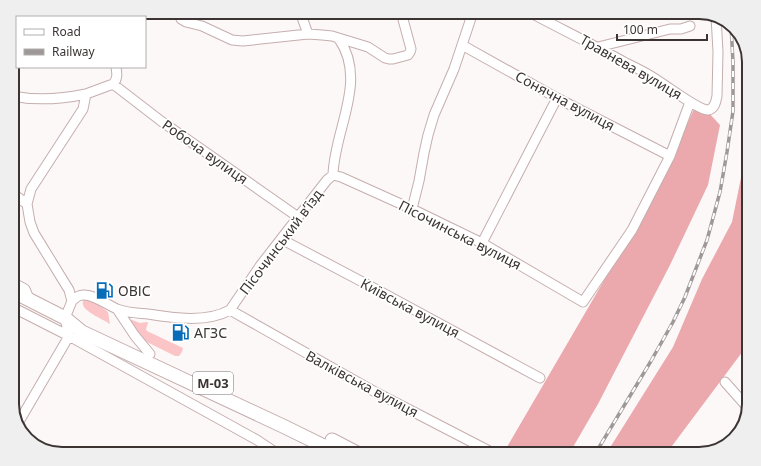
<svg xmlns="http://www.w3.org/2000/svg" width="761" height="466" font-family="'Noto Sans',sans-serif">
<rect width="100%" height="100%" fill="#fdf8f8"/>
<!-- green -->
<path fill="#fbc4c7" d="M84,299c9,1 18,8 24,13l2,12c-6,-4 -25,-12 -27,-19 -1,-2 0,-3 1,-6z
M127,318l13,5 7,-1 1,1 -2,6 1,2 36,17 -1,4 -3,4h-4l-30,-15z"/>
<!-- forest -->
<path fill="#eba9ad" d="M694,109l14,3 12,13 -12,60 -38,80 -72,139 -29,50h-64l2,-7 127,-218 50,-98z
M749,138v205l-83,111h-60l67,-107 29,-68 30,-57z"/>
<g fill="none" stroke-linecap="round" stroke-linejoin="round">
<defs>
<path id="minor" d="M92,12l2,5
M178,12l3,7 5,3 16,4 30,14 11,1 65,-7 14,1 10,1 36,11 17,11 4,1h4l15,-4 2,-3 1,-3 -10,-37
M300,12l8,22
M529,12c32,17 65,33 97,51 13,6 26,13 37,21 8,5 36,26 45,26 7,-1 8,-9 9,-14l1,-44 -2,-36
M188,22l9,-10
M462,45l95,53 113,58
M598,47l72,-18h11l9,-3
M113,84l48,37 137,96
M12,96c25,5 50,3 74,-2
M333,175l8,2 71,32 70,34 101,59 49,-72 38,-74 20,-54
M333,175c1,-45 35,-94 6,-136
M12,193l15,11
M412,209l7,-28 5,-28 4,-18 6,-20 20,-46 19,-57
M281,239l91,48 168,91
M482,243l75,-145
M12,282l13,7 5,12
M72,301c3,-3 7,-6 11,-6 10,-1 25,10 34,14 10,4 21,4 31,5 25,4 59,9 82,-4l30,-44 21,-27 46,-59 6,-5
M12,307l57,29 188,104 21,14
M117,309l18,27 15,18
M230,310l147,83 118,61
M69,336l-4,-18 7,-17 -3,-11 -35,-57 -4,-11 -3,-18 4,-15 52,-80 3,-15 27,-10c5,-5 4,-11 3,-17
M725,382l23,26
M17,425l52,-89"/>
<path id="highway" d="M12,291l53,27 17,14 203,95 55,27
M332,440l27,14"/>
</defs>
<!-- minor casing -->
<use href="#minor" stroke="#c5aeae" stroke-width="11"/>
<!-- highway casing -->
<use href="#highway" stroke="#c5aeae" stroke-width="15"/>
<!-- minor -->
<use href="#minor" stroke="#fff" stroke-width="9"/>
<!-- highway -->
<use href="#highway" stroke="#fff" stroke-width="13"/>
<defs>
<path id="rail" d="M595,454l56,-93 22,-39 12,-25 22,-57 13,-48 7,-40 6,-41v-49l-2,-37"/>
</defs>
<!-- rail casing -->
<use href="#rail" stroke="#9f9898" stroke-width="3.5"/>
<!-- rail -->
<use href="#rail" stroke="#fff" stroke-width="2" stroke-dasharray="6" stroke-linecap="butt"/>
</g>
<!-- icons -->
<defs>
<symbol id="fuel-bare" viewBox="-9 -9 18 18"><path d="M-5.5-6h7V0h2V4h1.3V-2.5L3-4.5l.8-.8L6-3V5H2.5V1h-1V6h-7ZM-4.2-4.7v3.2H.2V-4.7Z" fill="#086db9" stroke="#fff" stroke-width="2.5" paint-order="stroke"/></symbol>
</defs>
<g fill-rule="evenodd">
<use href="#fuel-bare" x="92" y="278" width="25" height="25"/>
<use href="#fuel-bare" x="168" y="320" width="25" height="25"/>
</g>
<g text-anchor="middle" stroke-width="3.5" stroke-linejoin="round" paint-order="stroke">
<!-- shield labels -->
<rect fill="#fff" stroke="#767070" stroke-width="1" x="193" y="372" width="40" height="22" rx="3"/>
<g font-size="13" font-weight="bold" fill="#3c3333">
<text x="213" y="388">М-03</text>
</g>
<!-- street labels -->
<g font-size="14" fill="#3c3333" stroke="#fff">
<text transform="translate(631 67) rotate(30)" y="5">Травнева вулиця</text>
<text transform="translate(565 101) rotate(28)" y="5">Сонячна вулиця</text>
<text transform="translate(205 152) rotate(35)" y="5">Робоча вулиця</text>
<text transform="translate(460 235) rotate(27)" y="5">Пісочинська вулиця</text>
<text transform="translate(281 242) rotate(-53)" y="5">Пісочинський в’їзд</text>
<text transform="translate(410 308) rotate(28)" y="5">Київська вулиця</text>
<text transform="translate(362 384) rotate(28)" y="5">Валківська вулиця</text>
</g>
<!-- poi labels -->
<g font-size="14" fill="#3c3333" stroke="#fff" text-anchor="start">
<text x="118" y="296">ОВІС</text>
<text x="194" y="338">АГЗС</text>
</g>
</g>
<!-- crop -->
<path d="M0 0H761V466H0ZM62 19H699A43 43 0 0 1 742 62V404A43 43 0 0 1 699 447H62A43 43 0 0 1 19 404V62A43 43 0 0 1 62 19Z" fill="#efefef" fill-rule="evenodd"/>
<path fill="none" stroke="#3c3333" stroke-width="2" d="M62 19H699A43 43 0 0 1 742 62V404A43 43 0 0 1 699 447H62A43 43 0 0 1 19 404V62A43 43 0 0 1 62 19Z"/>
<!-- legend -->
<rect x="16" y="16" width="130" height="52" fill="#ffffff" stroke="#b1adad"/>
<rect x="24" y="29" width="20" height="6" fill="#ffffff" stroke="#b1adad"/>
<text x="52" y="36" font-size="12" fill="#3c3333">Road</text>
<rect x="24" y="49" width="20" height="6" fill="#9f9898" stroke="#b1adad"/>
<text x="52" y="56" font-size="12" fill="#3c3333">Railway</text>
<!-- scale -->
<path d="M617 34v6h90v-6" fill="none" stroke="#3c3333" stroke-width="2"/>
<text x="623" y="34" font-size="12" fill="#3c3333" stroke="#ffffff" stroke-width="3" paint-order="stroke">100 m</text>
</svg>
